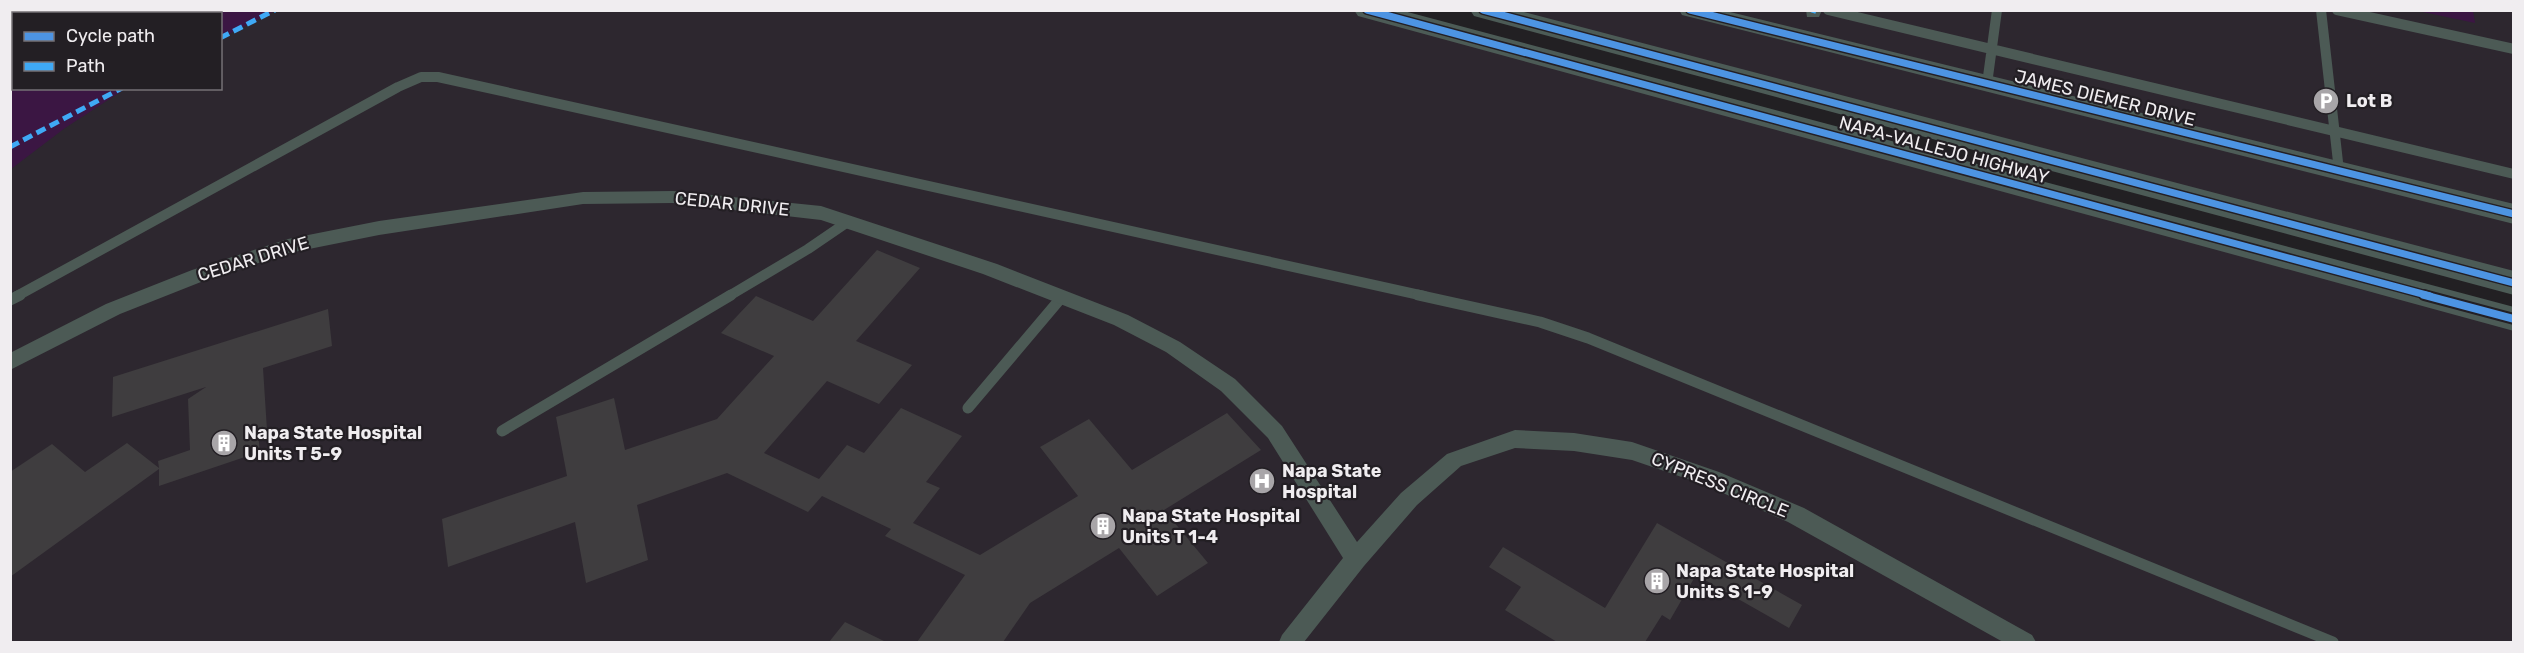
<svg xmlns="http://www.w3.org/2000/svg" width="2524" height="653" font-family="Rubik,sans-serif">
<rect width="100%" height="100%" fill="#222023"/>
<!-- built -->
<path fill="#2d272f" d="M244,11h1123l1146,308v323h-2502v-513l79,-40 130,-1 1,-66z
M1483,11h1030v272z"/>
<!-- green -->
<path fill="#3b1643" d="M11,10h264v1l-54,27 -1,-24h-206v74l111,1 -60,39 -54,41z
M2418,11h55l2,12z"/>
<!-- building -->
<path fill="#3f3d3f" d="M877,250l43,18 -64,73 56,24 -33,39 -52,-23 -63,72 55,26 28,-34 17,8 37,-45 61,28 -36,46 14,6 -27,35 67,32 98,-59 -38,-49 49,-28 43,51 95,-57 34,37 -97,60 44,53 -51,33 -38,-48 -89,55 -27,39h-86l48,-67 -80,-39 6,-7 -69,-33 -14,16 -81,-39 -90,32 11,55 -62,23 -11,-61 -127,45 -6,-48 125,-43 -11,-59 58,-19 11,52 92,-31 57,-63 -53,-23 35,-37 57,25z
M328,309l4,37 -69,22 4,62 -9,3 2,19 -101,34v-17l-149,108v-105l42,-28 33,28 42,-29 32,25 -1,-7 32,-11 -2,-51 18,-12 -94,30 1,-40z
M1657,523l145,82 -13,23 -93,-53 -26,45 -8,-5 -17,27h-88l-52,-32 16,-23 -32,-20 14,-20 102,61z
M845,622l41,20h-57z"/>
<g fill="none" stroke-linecap="round" stroke-linejoin="round">
<!-- lane-far1 -->
<path stroke="#4c5a55" stroke-width="10" d="M1828,10l686,164
M2321,10l18,161
M2337,10l177,39
M1987,84l10,-74
M17,296l381,-209 23,-10h17l986,219
M729,296l79,-47 41,-28"/>
<!-- lane -->
<path stroke="#4c5a55" stroke-width="11" d="M1418,295l122,27 48,16 745,304
M10,300l10,-5
M968,408l93,-110
M502,431l229,-136"/>
<!-- street -->
<path fill="#4c5a55" fill-rule="evenodd" d="M1806,10h16l-3,7h-12z
M673,191l148,15 176,58 131,51 52,27 55,37 47,47 75,116 44,-49 46,-39 68,-24 59,3 58,9 87,30 85,36 228,127 4,7h-33l-215,-120 -83,-37 -73,-25 -58,-9 -59,-3 -54,18 -44,39 -53,61 -60,76h-25l3,-7 61,-77 -75,-120 -47,-47 -55,-39 -52,-27 -131,-51 -162,-54 -148,-17 -90,1 -204,31 -90,18 -83,27 -86,34 -110,56v-17l96,-49 86,-34 96,-31 91,-18 204,-29z"/>
<!-- secondary -->
<path fill="#4d5c57" fill-rule="evenodd" d="M1679,10h43l792,194v20l-824,-207 -8,-2z"/>
<!-- primary -->
<path fill="#4c5b56" fill-rule="evenodd" d="M1354,10h46l1114,297v24l-1156,-315z
M1470,10h46l998,261v24l-1040,-279z"/>
<!-- quiet -->
<path stroke="#3fa9f5" stroke-width="5" stroke-dasharray="10 5" stroke-linecap="butt" d="M1813,13l1,-3
M220,38l55,-28
M10,147l112,-59"/>
<defs>
<path id="cycleway-far1" d="M1367,10l1063,286
M1483,10l1031,273
M1690,10l824,204"/>
<path id="cycleway" d="M2424,295l90,24"/>
</defs>
<!-- cycleway-far1 casing -->
<use href="#cycleway-far1" stroke="#231f24" stroke-width="10"/>
<!-- cycleway casing -->
<use href="#cycleway" stroke="#231f24" stroke-width="12"/>
<!-- cycleway-far1 -->
<use href="#cycleway-far1" stroke="#4d94e3" stroke-width="7"/>
<!-- cycleway -->
<use href="#cycleway" stroke="#4d94e3" stroke-width="8"/>
</g>
<!-- icons -->
<defs>
<symbol id="parking-disc" viewBox="-11 -11 22 22"><circle r="9.5" fill="#a8a5a8" stroke="#231f24"/><path d="M-3.5-5.5H1a3.5 3.5 0 0 1 0 7H-1V5.5H-3.5ZM-1-3.4V-.6H.8a1.4 1.4 0 0 0 0-2.8Z" fill="#fff"/></symbol>
<symbol id="building-disc" viewBox="-11 -11 22 22"><circle r="9.5" fill="#a8a5a8" stroke="#231f24"/><path d="M-4-6H4V6H1V3H-1V6H-4ZM-2.5-4.3h1.7v1.8h-1.7ZM.8-4.3h1.7v1.8H.8ZM-2.5-1h1.7V.8h-1.7ZM.8-1h1.7V.8H.8Z" fill="#fff"/></symbol>
<symbol id="hospital-disc" viewBox="-11 -11 22 22"><circle r="9.5" fill="#a8a5a8" stroke="#231f24"/><path d="M-5-5h3v3.5h4V-5h3V5h-3V1.5h-4V5h-3Z" fill="#fff"/></symbol>
</defs>
<g fill-rule="evenodd">
<use href="#parking-disc" x="2311" y="86" width="30" height="30"/>
<use href="#building-disc" x="209" y="428" width="30" height="30"/>
<use href="#hospital-disc" x="1247" y="466" width="30" height="30"/>
<use href="#building-disc" x="1088" y="511" width="30" height="30"/>
<use href="#building-disc" x="1642" y="566" width="30" height="30"/>
</g>
<g text-anchor="middle" stroke-width="4.5" stroke-linejoin="round" paint-order="stroke">
<!-- street labels -->
<g font-size="18" fill="#f0edf0" stroke="#231f24">
<text transform="translate(2105 98) rotate(14)" y="6">JAMES DIEMER DRIVE</text>
<text transform="translate(1944 150) rotate(15)" y="6">NAPA-VALLEJO HIGHWAY</text>
<text transform="translate(732 204) rotate(6)" y="6">CEDAR DRIVE</text>
<text transform="translate(253 259) rotate(-17)" y="6">CEDAR DRIVE</text>
<text transform="translate(1720 485) rotate(22)" y="6">CYPRESS CIRCLE</text>
</g>
<!-- poi labels -->
<g font-size="18" font-weight="bold" fill="#f0edf0" stroke="#231f24" text-anchor="start">
<text x="2346" y="107">Lot B</text>
<text x="244" y="439">Napa State Hospital<tspan x="244" dy="21">Units T 5-9</tspan></text>
<text x="1282" y="477">Napa State<tspan x="1282" dy="21">Hospital</tspan></text>
<text x="1122" y="522">Napa State Hospital<tspan x="1122" dy="21">Units T 1-4</tspan></text>
<text x="1676" y="577">Napa State Hospital<tspan x="1676" dy="21">Units S 1-9</tspan></text>
</g>
</g>
<!-- border -->
<rect width="2524" height="653" fill="none" stroke="#f0edf0" stroke-width="24"/>
<!-- legend -->
<rect x="12" y="12" width="210" height="78" fill="#231f24" stroke="#757176" stroke-width="1.5"/>
<rect x="24" y="32" width="30" height="9" fill="#4d94e3" stroke="#757176" stroke-width="1.5"/>
<text x="66" y="42" font-size="18" fill="#f0edf0">Cycle path</text>
<rect x="24" y="62" width="30" height="9" fill="#3fa9f5" stroke="#757176" stroke-width="1.5"/>
<text x="66" y="72" font-size="18" fill="#f0edf0">Path</text>
</svg>
